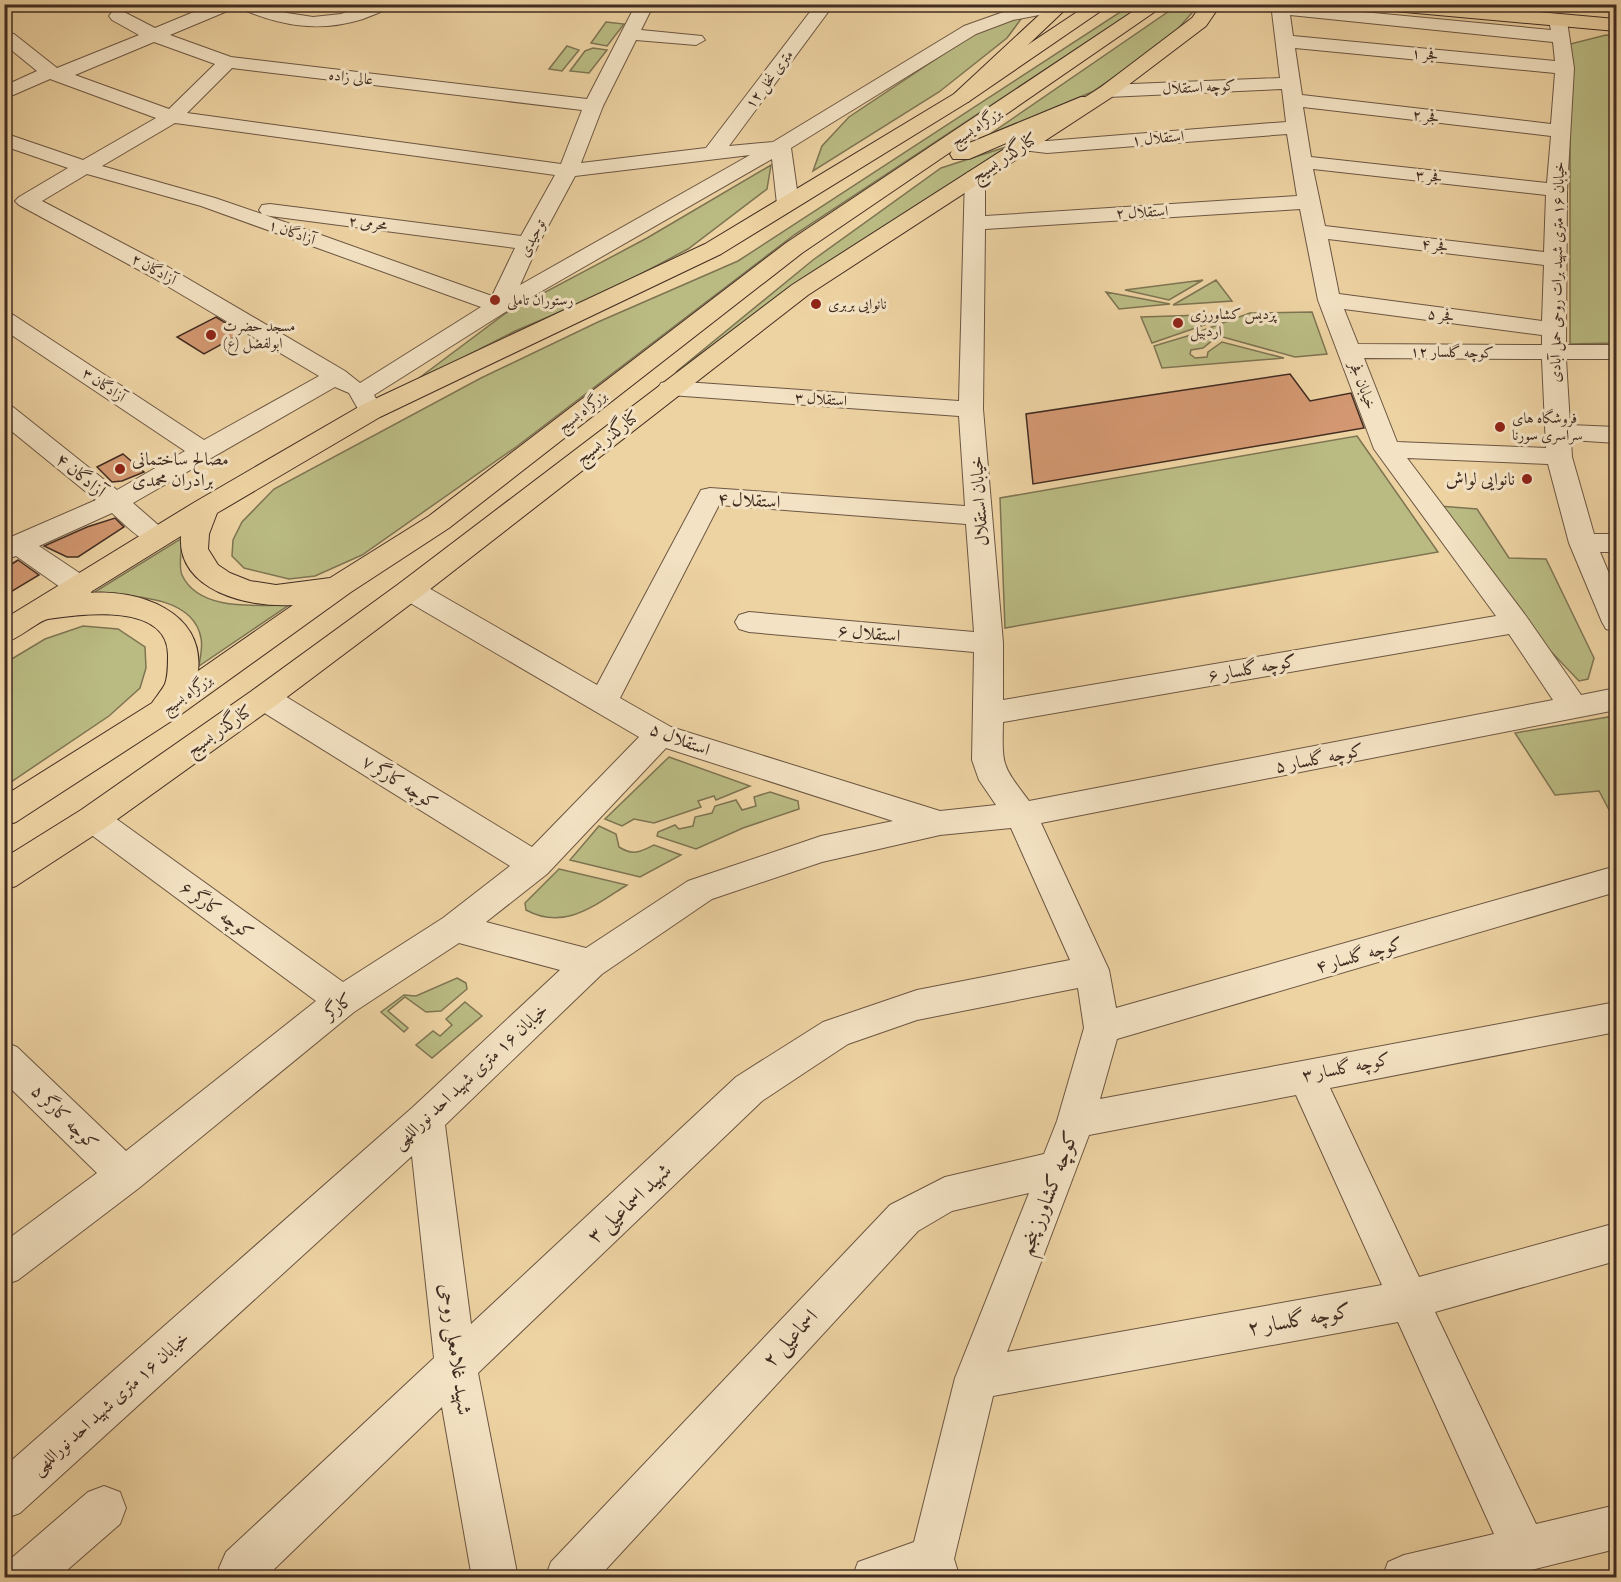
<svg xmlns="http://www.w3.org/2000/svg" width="1621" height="1582" font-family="'IM FELL Double Pica',Amiri,serif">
<rect width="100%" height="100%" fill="#edd2a2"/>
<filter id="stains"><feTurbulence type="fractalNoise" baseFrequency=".00333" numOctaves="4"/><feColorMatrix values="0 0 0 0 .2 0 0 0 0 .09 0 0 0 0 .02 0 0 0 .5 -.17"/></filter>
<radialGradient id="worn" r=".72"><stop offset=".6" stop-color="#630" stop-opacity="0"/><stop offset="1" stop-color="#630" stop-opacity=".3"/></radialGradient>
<!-- green -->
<path fill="#babb83" stroke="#7e7452" stroke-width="1.5" d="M1131,5h12l-349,230 -278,212 -154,108 -47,21 -26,3 -45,-11 -12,-12 1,-16 9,-18 32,-33 207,-111 117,-56 140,-61z
M1178,5h21l-32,36 -75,51 -102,42z
M1024,15l-17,23 -68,54 -126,79 9,-25 27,-29 126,-84z
M606,22l18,2 -17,22 -16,-3z
M1606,35l10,1v307l-46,1v-300z
M567,46l12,4 -17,21 -13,-2z
M593,48l14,2 -18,23 -19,-2 15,-20z
M1012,145l-214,138 -122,89 137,-112 128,-92z
M771,165l-4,24 -79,60 -85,45 -88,37 -104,53 95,-71 141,-75z
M1203,280l-34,20 -44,-10z
M1216,280l16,21 -59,4z
M1106,292l64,12 -51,5z
M1312,312l15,42 -32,3 -94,-26 49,-18z
M1236,314l-84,29 -11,-26z
M1194,334l20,5 -11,9 -12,2 -1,4 5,4 12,-1 1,-5 14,-10 62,16 -122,10 -8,-22z
M1357,436l81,116 -433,76 -5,-130z
M1439,506l38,3 32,49 37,1 48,99 -6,21 -9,2 -41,-43z
M182,538c0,10 -4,28 0,37 17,37 75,30 107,30l-90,61c1,-8 4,-19 2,-28 -8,-44 -74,-42 -108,-45z
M83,626l35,3 27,18 1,21 -6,20 -31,28 -104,70v-123l40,-24z
M1608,717l8,1v105l-17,-32 -44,4 -40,-62z
M669,757l81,29 -34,14 -2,-4 -16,5 3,6 -47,16 -20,-4 -12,7 -17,-7z
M770,792l28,9 1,8 -56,19 -47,21 -39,-13 1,-4 17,-7 4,4 14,-3 2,-9 17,-4 3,-7 21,-6 6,10 14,-4 -2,-9z
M599,826l17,8 3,13c14,9 21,5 35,-2l27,10 -41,22 -70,-17z
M559,869l68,16c-32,20 -62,46 -101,25l-1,-7z
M457,978l9,5 1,6 -26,22 -15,1 -21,-15 -17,14 20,17 -4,4 -23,-20 23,-17 12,1z
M465,1002l17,14 -50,42 -16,-13 17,-14 7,5 12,-11 -6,-6z"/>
<!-- building -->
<path fill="#d39871" stroke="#412c22" stroke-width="1.5" d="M216,317l26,16 -38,21 -27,-17z
M1290,374l20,27 41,-8 13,35 -331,56 -7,-70z
M123,454l21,18 -22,9 -10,1 -15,-15z
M115,518l9,9 -46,30h-11l-23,-11 43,-19z
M18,560l21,15 -35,21v-27z"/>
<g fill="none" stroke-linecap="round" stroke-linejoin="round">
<defs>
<path id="minor" d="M213,4h48l26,9 26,4 28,-3 26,-10h25c-7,8 -20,11 -29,15 -45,14 -84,7 -126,-12l-67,28 61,22 356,42 49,-95h18l-13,26 61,6 3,4 -9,5 -60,-5 -33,66 -22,57 125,-15 110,-144h18l-105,142 44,-4 191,-116 45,-16 29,-6 30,2 -3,4 -52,10 -37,14 -185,114 8,56 -4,4h-14l-4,-4 -5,-45 -265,152 -133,84 9,16 -3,5 -9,2 -9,-2 -13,-23 -14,-6 -202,116 39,34 -4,6c-22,6 -40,-16 -56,-30l-73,33 51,34 4,7 -4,7 -10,2 -10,-2 -54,-38 -12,4v-20l92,-40 -92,-75v-20l9,2 104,83 68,-39 -181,-121v-18l8,2 192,126 115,-64 -167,-99 -133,-72 -4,-4 4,-4 49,-29 -64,-22v-13l79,27 73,-42 -106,-39 -46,20v-13l33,-15 -33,-27v-11l10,1 43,34 82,-33 -27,-15 -3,-4 3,-4h12l31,16zM154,42l61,22 -46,45 -94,-34zM232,68l350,42 -21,54 -374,-51zM175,123l380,52 -34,61 -251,-32 -8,1 -3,5 3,4 -47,-16 -113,-32zM750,155l-230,130 19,-42 36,-67zM87,174l114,32 280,101 -121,76 -15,-12 -177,-104 -126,-66zM265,215l5,1 245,32 -23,48z
M1289,5l262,25 -2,-9 3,-4h12l3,4 7,47 -7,122 -1,155h50v14h-50l4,66 46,2v16l-45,-3 1,17 22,77h22v18h-16l16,38v42l-10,-3 -4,-7 -33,-79 -21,-79 -141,-6 119,158 55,79 35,-7v22l-575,113 68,147 7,38 500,-142v26l-499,147 -17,60 516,-97v30l-286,56 89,189 197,-54v38l-181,51 101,212 80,-19v44l-117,29h-117l6,-16 16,-7 90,-21 -96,-212 -405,74 -39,163 6,19h-108l6,-16 56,-20 41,-164 74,-185 -77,18 -34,20 -320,347h-53l6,-16 339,-357 55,-28 99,-23 13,-33 27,-93 -6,-40 -161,32 -69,24 -86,57 -284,272 40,205h-46l-30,-171 -177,171h-42l-4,-10 7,-16 208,-194 -22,-202 -392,357 -16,6v-52l409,-360 147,-137 -101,-27 -105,69 -215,176 -121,92 -14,5v-43l93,-69 -93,-91v-40l13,5 109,104 190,-150 -234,-173 -5,-9 5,-9 11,-3 11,3 239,172 100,-64 67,-52 -257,-160 -4,-8 4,-8 11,-3 11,3 257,157 107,-110 -239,-140 -4,-7 4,-7 10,-3 10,3 177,102 104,-195 9,-2 255,18 -6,-90 -289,-21 -9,-2 -3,-5 3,-5 9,-2 289,20 6,-225 3,-4h14l3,4v40l312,-20 -10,-62 -240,19 -32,-4 -3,-4 3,-4h32l239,-19 -4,-33 -174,8 -10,-6 10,-6 172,-7 -8,-66 3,-4zM1290,15l263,27 2,19 -262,-25zM1295,48l260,25 -4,51 -249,-29zM1303,107l248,29 -4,47 -236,-26zM1313,169l233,26 -2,57 -219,-26zM1300,209l18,91 56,149 122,167 -493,84v-57l-20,-234 2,-180zM1328,239l216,26 -2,56 -203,-27zM1344,309l198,26v10l-184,-1zM1364,358l178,1 4,89 -149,-6zM719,505l247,19 8,108 -225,-20 -10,3 -4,7 4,7 10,3 225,20 -2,108 7,20 17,25 -56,6 -269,-84 -51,-29zM1509,634l44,66 -524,101c-27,-36 -27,-34 -26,-79zM666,748l227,73 -72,15 -133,45 -102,67 -100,-26 61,-48zM1011,828l59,132 -153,30 -94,32 -87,55 -265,247 -26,-199 157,-151 110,-75 110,-37 118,-27zM1296,1095l86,190 -375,67 82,-217z
M104,1486l16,6 6,16 -6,16 -62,54h-54l3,-16 81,-70z"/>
<path id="major" d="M1051,4h20l-103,98h-14l-3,-4 3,-4z
M1202,4h19l-15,22 -91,69 -307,200 -388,302 -145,109 -170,122 -89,58 -12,4v-32l77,-48 172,-120 147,-107 392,-298 309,-198 91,-69z
M1374,4h77l165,15v12l-233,-21z"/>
<path id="highway" d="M1089,4h22l-143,98 -247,152 -341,163 -163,96 -8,21 -1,15 10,16 12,8 20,8 26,4 54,-7 99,-62 357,-273 358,-239h22l-209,144 124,-51h14l3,4 -3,4 -126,54h-16l-3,-5 2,-3 -150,102 -353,275 -98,64 -178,128 -157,102 -12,4v-30l148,-93c4,-6 10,-13 13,-19 3,-8 3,-19 3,-28 1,-54 -87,-42 -120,-37 -10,2 -29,20 -44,24v-24l191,-117 167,-97 343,-161 249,-150zM181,536c-4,55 68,72 112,69l-95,66c7,-60 -60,-82 -109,-78z"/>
</defs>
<!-- minor casing -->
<use href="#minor" stroke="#6c5642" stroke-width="2"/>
<!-- major casing -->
<use href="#major" stroke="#412c22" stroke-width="2"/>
<!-- highway casing -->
<use href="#highway" stroke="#412c22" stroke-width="2"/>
<!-- minor -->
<use href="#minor" fill="#f3e2c3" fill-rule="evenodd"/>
<!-- major -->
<use href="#major" fill="#edd2a2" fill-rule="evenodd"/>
<!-- highway -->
<use href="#highway" fill="#edd2a2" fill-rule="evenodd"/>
</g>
<!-- markers -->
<g fill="#8f2418" stroke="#f3e2c3" stroke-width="2">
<circle cx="495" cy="300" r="6"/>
<circle cx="816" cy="304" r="6"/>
<circle cx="1178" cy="323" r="6"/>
<circle cx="211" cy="335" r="6"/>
<circle cx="1500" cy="427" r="6"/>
<circle cx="120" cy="469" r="6"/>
<circle cx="1527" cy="479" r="6"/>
</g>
<g text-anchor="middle" stroke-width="6" stroke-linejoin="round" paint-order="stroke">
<!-- far-street labels -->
<g font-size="15" fill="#412c22" stroke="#f3e2c3">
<text transform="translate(1425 54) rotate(5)" y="5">فجر ۱</text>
<text transform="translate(351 77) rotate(7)" y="5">عالی زاده</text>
<text transform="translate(769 79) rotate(-53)" y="5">۱۲ متری نخل</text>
<text transform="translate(1199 87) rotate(-3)" y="5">کوچه استقلال</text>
<text transform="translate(1426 116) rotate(7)" y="5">فجر ۲</text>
<text transform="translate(976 127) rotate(-34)" y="5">بزرگراه بسیج</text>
<text transform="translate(1158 138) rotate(-5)" y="5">استقلال ۱</text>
<text transform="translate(1429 176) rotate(6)" y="5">فجر ۳</text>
<text transform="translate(1142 212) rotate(-3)" y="5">استقلال ۲</text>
<text transform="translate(368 223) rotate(7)" y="5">محرمی ۲</text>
<text transform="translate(292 232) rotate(20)" y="5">آزادگان ۱</text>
<text transform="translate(532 238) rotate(-63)" y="5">توحیدی</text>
<text transform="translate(1435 245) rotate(7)" y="5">فجر ۴</text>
<text transform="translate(154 269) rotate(29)" y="5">آزادگان ۲</text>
<text transform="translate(1557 272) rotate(-89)" y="5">خیابان ۱۶ متری شهید برات روحی حمل آبادی</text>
<text transform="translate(1441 315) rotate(7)" y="5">فجر ۵</text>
<text transform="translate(1452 352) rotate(1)" y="5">کوچه گلسار ۱۲</text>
<text transform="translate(104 385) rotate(34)" y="5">آزادگان ۳</text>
<text transform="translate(1363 385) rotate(69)" y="5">خیابان فجر</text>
<text transform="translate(821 399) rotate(4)" y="5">استقلال ۳</text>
<text transform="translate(582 411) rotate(-38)" y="5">بزرگراه بسیج</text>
<text transform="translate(187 694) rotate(-35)" y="5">بزرگراه بسیج</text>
</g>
<!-- far-poi labels -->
<g font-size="15" fill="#412c22" stroke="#f3e2c3" text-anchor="start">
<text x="507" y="305">رستوران تاملی</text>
<text x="828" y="309">نانوایی بربری</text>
<text x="1190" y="319">پردیس کشاورزی<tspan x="1190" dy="17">اردبیل</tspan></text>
<text x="223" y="331">مسجد حضرت<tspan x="223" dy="17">ابولفضل (ع)</tspan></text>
<text x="1512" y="423">فروشگاه های<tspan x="1512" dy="17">سراسری سورنا</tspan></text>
</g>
<!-- street labels -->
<g font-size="18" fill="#412c22" stroke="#f3e2c3">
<text transform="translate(1004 157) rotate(-33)" y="6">کنارگذر بسیج</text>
<text transform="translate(607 437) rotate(-38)" y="6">کنارگذر بسیج</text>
<text transform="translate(81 475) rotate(39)" y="6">آزادگان ۴</text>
<text transform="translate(749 500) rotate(3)" y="6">استقلال ۴</text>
<text transform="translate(979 501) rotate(-94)" y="6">خیابان استقلال</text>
<text transform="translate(869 633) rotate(5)" y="6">استقلال ۶</text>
<text transform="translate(1252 668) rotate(-10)" y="6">کوچه گلسار ۶</text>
<text transform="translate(219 730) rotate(-35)" y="6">کنارگذر بسیج</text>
<text transform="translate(680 739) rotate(21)" y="6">استقلال ۵</text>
<text transform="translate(1319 758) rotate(-11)" y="6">کوچه گلسار ۵</text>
<text transform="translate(400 782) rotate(32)" y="6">کوچه کارگر ۷</text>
<text transform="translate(217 910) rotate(36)" y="6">کوچه کارگر ۶</text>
<text transform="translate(1359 955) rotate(-16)" y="6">کوچه گلسار ۴</text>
<text transform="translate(338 1006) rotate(-36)" y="6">کارگر</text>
<text transform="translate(1346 1067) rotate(-11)" y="6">کوچه گلسار ۳</text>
<text transform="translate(470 1076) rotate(-43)" y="6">خیابان ۱۶ متری شهید احد نوراللهی</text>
<text transform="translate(65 1117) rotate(44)" y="6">کوچه کارگر ۵</text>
<text transform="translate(110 1403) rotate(-42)" y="6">خیابان ۱۶ متری شهید احد نوراللهی</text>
</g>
<!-- poi labels -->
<g font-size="18" fill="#412c22" stroke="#f3e2c3" text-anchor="start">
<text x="132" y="465">مصالح ساختمانی<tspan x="132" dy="21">برادران محمدی</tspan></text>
<text x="1515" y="485" text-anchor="end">نانوایی لواش</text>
</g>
<!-- near-street labels -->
<g font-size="21" fill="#412c22" stroke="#f3e2c3">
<text transform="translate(1048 1193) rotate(-69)" y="7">کوچه کشاورز پنجم</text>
<text transform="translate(629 1203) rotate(-43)" y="7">شهید اسماعیلی ۳</text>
<text transform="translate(1299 1319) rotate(-10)" y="7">کوچه گلسار ۲</text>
<text transform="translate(790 1338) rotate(-47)" y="7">اسماعیلی ۲</text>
<text transform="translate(456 1349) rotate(82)" y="7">شهید غلامعلی روحی</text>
</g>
</g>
<!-- margin -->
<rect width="1621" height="1582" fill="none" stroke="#edd2a2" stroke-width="24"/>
<rect x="6" y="6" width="1609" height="1570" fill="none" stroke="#412c22" stroke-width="3"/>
<rect x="12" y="12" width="1597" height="1558" fill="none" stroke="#412c22" stroke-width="1.5"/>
<rect width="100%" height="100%" filter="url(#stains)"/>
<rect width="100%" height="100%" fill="url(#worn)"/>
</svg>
